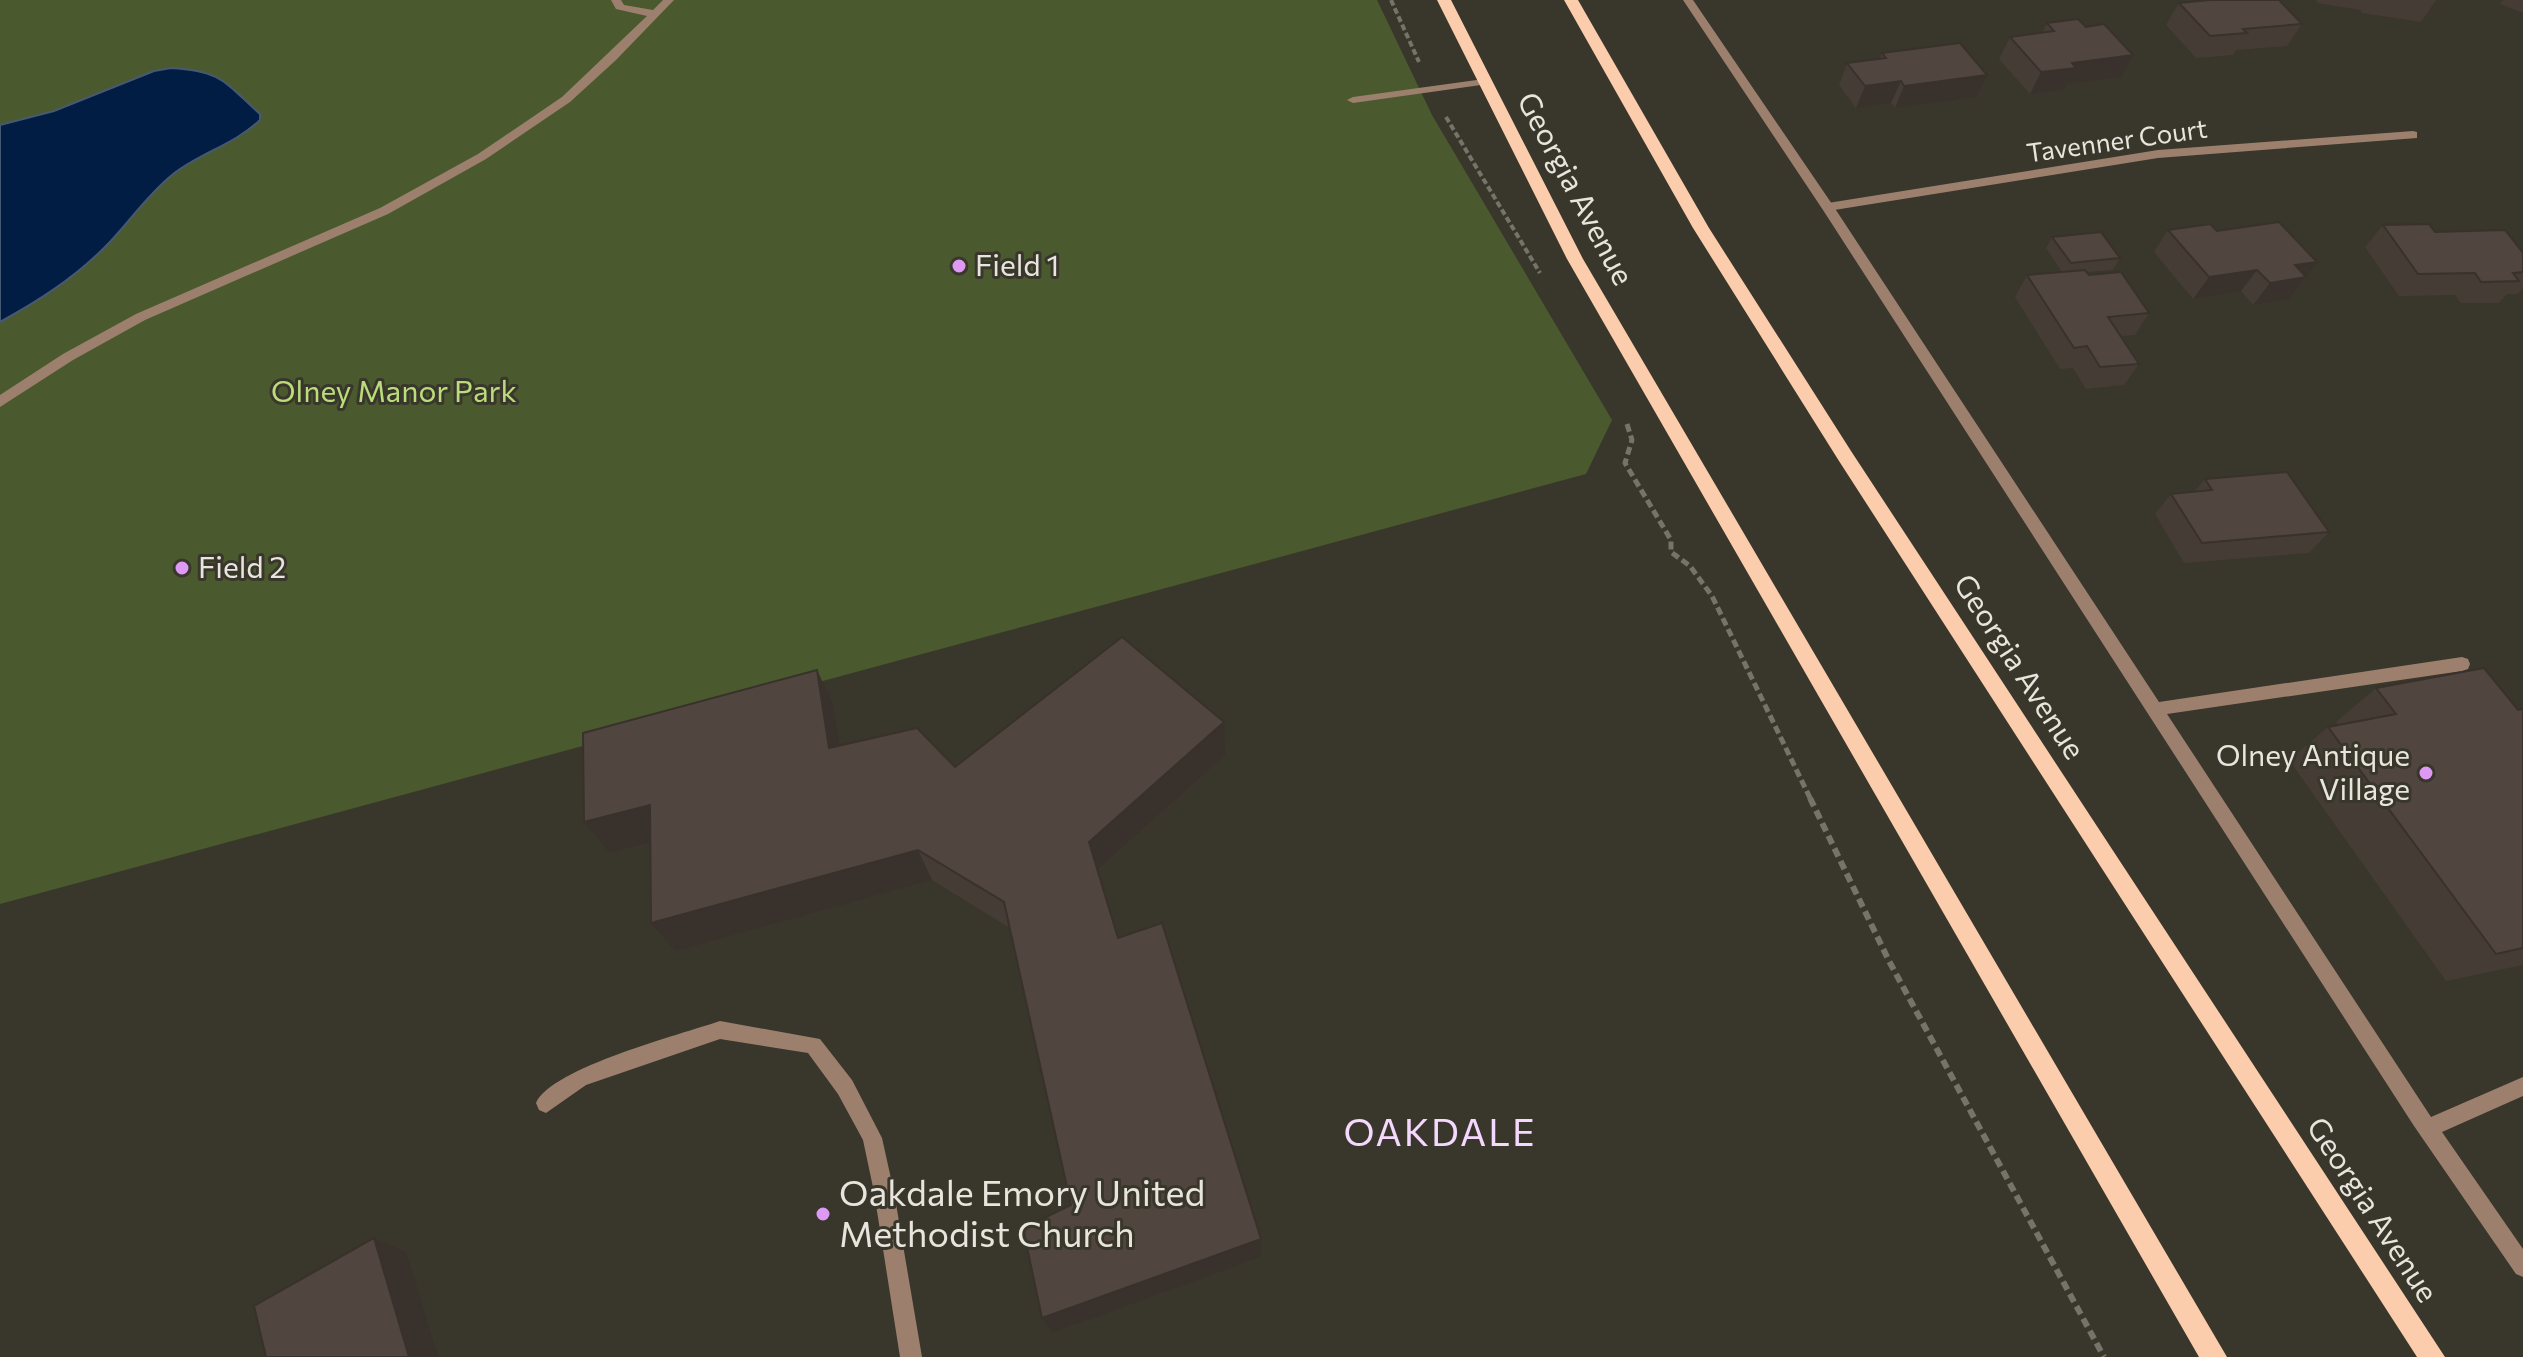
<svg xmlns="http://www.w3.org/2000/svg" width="2523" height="1357" font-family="Commissioner,sans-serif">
<rect width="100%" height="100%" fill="#39362b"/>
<!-- green -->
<path fill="#4a5a2e" d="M0,0h1377l55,115 180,305 -26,54 -1586,430z"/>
<!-- water -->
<path fill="#021d43" stroke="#475972" stroke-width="2" d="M171,68c52,3 54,15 89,46v6c-26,25 -61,33 -88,55 -26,21 -44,49 -67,72 -32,32 -67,54 -105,75v-197l54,-14 100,-40z"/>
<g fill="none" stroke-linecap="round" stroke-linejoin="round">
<!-- path-far2 -->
<path stroke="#76746a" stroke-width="4" stroke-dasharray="6 3" stroke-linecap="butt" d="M1391,0l28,62
M1446,117l94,156"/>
<!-- path-far1 -->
<path stroke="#76746a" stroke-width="5" stroke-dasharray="8 4" stroke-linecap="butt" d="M1627,424l5,16 -7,23 46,77v12l19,14 22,30 99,204"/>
<!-- path -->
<path stroke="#76746a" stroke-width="6" stroke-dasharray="9 5" stroke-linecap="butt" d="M1810,798l79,163 215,396"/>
<!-- lane -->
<path fill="#9c806d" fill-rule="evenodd" d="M611,0h10l3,5 29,5 10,-10h11l-58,60 -46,42 -84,57 -98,55 -243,106 -72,40 -73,47v-12l63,-41 73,-40 244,-106 98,-54 84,-57 85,-81 -31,-7z
M1683,0h10l139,204 327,498 303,-45 6,2 2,5 -2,5 -6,2 -295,43 264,403 92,-40v19l-81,36 81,117v28l-7,-3 -102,-148 -591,-916z
M1484,79l4,1v4l-135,19 -6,-3 6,-3z
M720,1021l100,18 32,41 30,58 12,54 28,165h-22l-26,-165 -11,-52 -25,-46 -30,-41 -88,-14 -134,46 -40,28 -7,-3 -3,-7c15,-35 146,-69 184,-82z"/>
<!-- street -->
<path fill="#9c806d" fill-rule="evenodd" d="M2413,131l4,1v6l-259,20 -330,53 -6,-4 6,-4 330,-53z"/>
<!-- primary -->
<path fill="#fbcdac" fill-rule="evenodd" d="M1437,0h14l132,259 644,1098h-28l-632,-1098z
M1564,0h14l131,228 142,223 594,906h-28l-578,-896 -146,-233z"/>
</g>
<!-- wall -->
<path fill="#463c36" d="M2317,0h119l-15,22 -59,-9 -1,-3 -44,-7z
M2503,0h20v13l-23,-9z
M2179,3l123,21 -15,22 -51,4 -3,5 -37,3 -30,-33z
M2047,23l74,54 -54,7 -2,6 -35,4 -31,-35 11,-22 32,-4z
M1882,53l105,22 -10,22 -82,11 -4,-5 -35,5 -17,-23 8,-22 32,-4z
M2383,225l52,7 88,21v35l-5,6h-11l-8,9h-38l-6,-8 -56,1 -34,-49z
M2168,230l49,1 89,46 -17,22 -36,6 -12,-14 -48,8 -39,-47z
M2052,237l68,21 -7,12 -26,2 2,3 60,38 -14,22 -15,1 19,28 -15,21 -38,4 -13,-21 -13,1 -45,-72 12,-22 35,-3 -16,-24z
M2205,479l124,53 -20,21 -125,10 -29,-49 16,-20 23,-2z
M2376,688l142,22 5,-1v256l-77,16 -157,-221 39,-33 10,-2 -2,-3z
M833,704l6,41 116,22 270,-12 -127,116 20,67 143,319 -209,76 -10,-15 29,-113 -61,-277 -78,-48 -256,71 -26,-109 -40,11 -26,-31z"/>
<!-- shaded-wall -->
<path fill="#39312c" d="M2133,55l-12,22 -54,7 -2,6 -35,4 11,-22 31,-9z
M1987,75l-10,22 -82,11 9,-22z
M1901,81l-10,22 -35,5 9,-22z
M2317,262l-28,37 -36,6 17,-22 25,-18z
M2257,270l-16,21 -48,8 16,-22z
M817,670l16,34 12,76 -16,-32z
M1224,722l1,33 -129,117 -7,-30z
M650,805l23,31 -63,17 -26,-31z
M918,850l14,30 -256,71 -25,-28z
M374,1238l32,14 32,105h-29z
M1261,1239v18l-209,76 -10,-15z"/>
<!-- building -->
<path fill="#51463f" stroke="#39312c" stroke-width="2" d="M2210,0h69l23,24 -59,5 4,4 -37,3 -31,-33z
M2078,19l8,8 18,-3 29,31 -61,8 4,5 -35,4 -31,-35 44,-6 -7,-8z
M1960,43l27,32 -83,11 -3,-5 -36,5 -18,-23 39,-5 -4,-5z
M2279,222l38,40 -22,3 11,12 -36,6 -13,-13 -48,7 -41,-47 42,-6 7,7z
M2429,224l6,8 70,-2 18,23v19l-10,1 6,8 -38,1 -6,-9 -57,1 -35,-49z
M2101,232l19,26 -49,5 -19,-26z
M2085,270l4,5 32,-3 28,41 -41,4 31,47 -39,3 -13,-21 -13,2 -47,-73z
M2287,472l42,60 -127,11 -31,-49 41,-4 -7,-11z
M1122,637l102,85 -135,120 29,96 44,-15 99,316 -219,79 -19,-90 48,-23 -67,-303 -86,-52 -267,73 -1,-118 -66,17 -1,-89 234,-63 12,78 88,-20 38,39z
M2484,668l34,42 5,-1v239l-27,6 -168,-227 68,-13 -20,-26z
M374,1238l35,119h-143l-12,-51z"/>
<!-- markers -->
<g fill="#dd99f3" stroke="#39362b" stroke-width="3">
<circle cx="959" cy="266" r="8"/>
<circle cx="182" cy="568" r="8"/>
<circle cx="2426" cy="773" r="8"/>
<circle cx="823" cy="1214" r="8"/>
</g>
<g text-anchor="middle" stroke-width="6" stroke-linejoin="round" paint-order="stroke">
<!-- far-street labels -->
<g font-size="26" fill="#e7e5de" stroke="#39362b">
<text transform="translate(2117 141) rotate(-8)" y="9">Tavenner Court</text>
</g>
<!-- street labels -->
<g font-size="30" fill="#e7e5de" stroke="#39362b">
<text transform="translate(1575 189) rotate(62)" y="10">Georgia Avenue</text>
<text transform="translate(2019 667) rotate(57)" y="10">Georgia Avenue</text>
<text transform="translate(2372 1210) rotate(57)" y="10">Georgia Avenue</text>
</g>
<!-- poi labels -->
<g font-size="30" fill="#e7e5de" stroke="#39362b" text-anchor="start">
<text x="975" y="276">Field 1</text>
<text x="198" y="578">Field 2</text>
<text x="2410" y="766" text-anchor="end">Olney Antique<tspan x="2410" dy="34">Village</tspan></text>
</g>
<!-- park labels -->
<g font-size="30" fill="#badc7a" stroke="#39362b">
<text x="394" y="402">Olney Manor Park</text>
</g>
<!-- near-poi labels -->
<g font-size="36" fill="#e7e5de" stroke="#39362b" text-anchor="start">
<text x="839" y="1206">Oakdale Emory United<tspan x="839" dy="41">Methodist Church</tspan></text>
</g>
<!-- near-neighbourhood labels -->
<g font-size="38" letter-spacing="2" fill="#f4d8fe" stroke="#39362b">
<text x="1440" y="1146">OAKDALE</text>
</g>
</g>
</svg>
